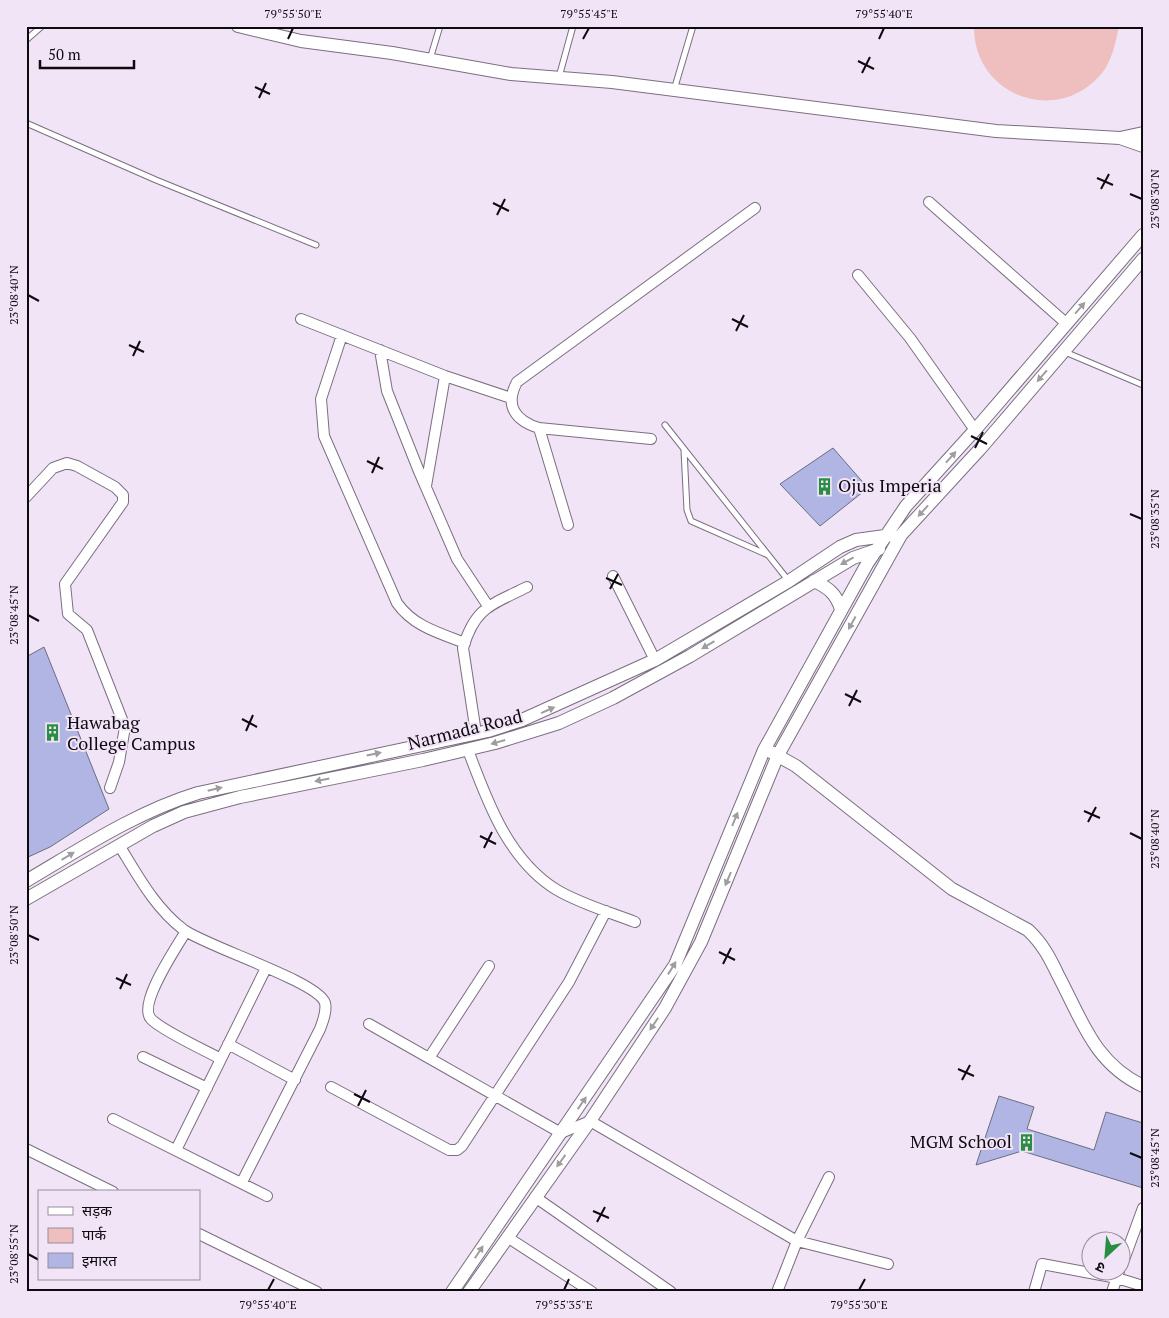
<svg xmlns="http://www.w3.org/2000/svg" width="1169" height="1318" font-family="'PT Serif','Noto Sans Devanagari',serif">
<rect width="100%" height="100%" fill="#f1e4f7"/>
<!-- green -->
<path fill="#eebfbe" d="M974,26h145c-3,15 -7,35 -17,47 -44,54 -129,23 -128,-47z"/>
<!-- building -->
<path fill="#b1b5e3" stroke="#6b6d80" d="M833,448l35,40 -48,38 -40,-42z
M44,647l65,162 -59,38 -24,11v-201z
M999,1096l35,11 -7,22 67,21 12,-38 37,11v65l-121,-37 -46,14z"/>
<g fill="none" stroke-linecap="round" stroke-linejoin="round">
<defs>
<path id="service" d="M26,40l16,-14
M430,59l10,-33
M559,77l14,-51
M674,90l19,-64
M26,123l130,57 160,65
M1065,352l78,33
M665,425l123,155
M684,450l3,60 4,11 77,34"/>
<path id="minor" d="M929,202l138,122
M858,275l52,63 65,92
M301,319l144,57 66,22
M342,335l-21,64 3,37 73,167c16,23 42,30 68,40
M380,350l7,41 31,78 39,90 31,47
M539,428l29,97
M651,439l-112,-11c-23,-7 -35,-22 -22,-46l238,-174
M426,486l19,-110
M26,497l27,-29 14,-5 10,3 38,21 8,8v7l-58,82 3,30 19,16 38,97 -6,35 -9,26
M613,576l42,84
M476,733l-13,-85c12,-41 28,-43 64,-61
M468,750c19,51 40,110 89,140 24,14 52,22 78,32
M119,845c19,31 36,63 65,85 24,17 135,52 141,73 2,8 -2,18 -5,26l-78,153
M186,931c-9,16 -49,73 -35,88 10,11 55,32 70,40
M369,1024l192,109 29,-12 207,120 91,23
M228,1044l67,36
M143,1057l64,31
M429,1058l60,-92
M331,1087l118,63h8l5,-4 107,-164 37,-71
M113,1119l154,77
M26,1149l87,43
M176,1150l90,-182
M535,1197l136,95
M199,1234l118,58
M507,1237l85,55
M1122,1265l21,-57
M777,1292l20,-51 32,-64
M1034,1292l8,-28 75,14 26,8
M1112,1292l7,-21"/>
<path id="tertiary" d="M238,26l63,15 91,12 119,21 101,8 384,49 124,7 23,8
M1120,138l23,-5
M814,581c15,7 22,13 27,28
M771,752l25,14 156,123 76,41c14,13 22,28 30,45 24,45 36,88 85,111
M26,881c56,-33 110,-69 172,-88l290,-62 34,-11 133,-60 134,-79 51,-34 16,-7 36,-5
M26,899l127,-73 31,-14 56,-15 183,-37 72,-17 64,-20 54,-25 77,-42 163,-98 26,-9
M452,1292l223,-327 89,-215 103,-186 39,-58 69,-76 168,-195
M469,1292l121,-171 75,-113 36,-66 77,-187 123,-220 79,-86 163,-190"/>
</defs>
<!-- service casing -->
<use href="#service" stroke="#7a6f7f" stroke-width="7"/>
<!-- minor casing -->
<use href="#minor" stroke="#7a6f7f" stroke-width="12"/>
<!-- tertiary casing -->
<use href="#tertiary" stroke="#7a6f7f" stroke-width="14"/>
<!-- service -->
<use href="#service" stroke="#fff" stroke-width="5"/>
<!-- minor -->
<use href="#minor" stroke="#fff" stroke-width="10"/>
<!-- tertiary -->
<use href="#tertiary" stroke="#fff" stroke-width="12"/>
</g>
<!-- one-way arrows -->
<defs><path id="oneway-solid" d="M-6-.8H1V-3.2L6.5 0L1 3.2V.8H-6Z" transform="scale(1.25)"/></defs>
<g fill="#9f9d9f">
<use href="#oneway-solid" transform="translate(1080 308) rotate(-49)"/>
<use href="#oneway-solid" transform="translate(1042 376) rotate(131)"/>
<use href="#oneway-solid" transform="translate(951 457) rotate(-48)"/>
<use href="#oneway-solid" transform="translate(923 511) rotate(132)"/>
<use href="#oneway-solid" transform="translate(847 561) rotate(151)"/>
<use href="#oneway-solid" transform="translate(852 623) rotate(119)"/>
<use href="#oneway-solid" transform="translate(708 645) rotate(149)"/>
<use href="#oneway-solid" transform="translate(548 710) rotate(-24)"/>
<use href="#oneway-solid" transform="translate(498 742) rotate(164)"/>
<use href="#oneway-solid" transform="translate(374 754) rotate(-12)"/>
<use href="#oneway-solid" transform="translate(322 780) rotate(169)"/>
<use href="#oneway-solid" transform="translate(215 789) rotate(-13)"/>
<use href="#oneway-solid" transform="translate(735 819) rotate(-68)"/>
<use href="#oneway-solid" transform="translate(68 856) rotate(-31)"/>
<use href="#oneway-solid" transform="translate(728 879) rotate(113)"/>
<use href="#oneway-solid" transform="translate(672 968) rotate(-58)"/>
<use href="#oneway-solid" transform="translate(654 1024) rotate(124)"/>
<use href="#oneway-solid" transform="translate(582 1103) rotate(-55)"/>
<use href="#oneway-solid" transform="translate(561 1161) rotate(126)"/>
<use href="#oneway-solid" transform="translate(479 1252) rotate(-56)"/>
</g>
<!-- ticks -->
<path fill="none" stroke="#0e0a10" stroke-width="2" d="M288,39l5,-11M583,39l6,-11M879,39l5,-11M858,61l16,8M862,73l8,-16M255,87l15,7M259,98l7,-15M1097,178l16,7M1101,189l8,-15M1130,194l12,5M493,203l16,8M497,215l8,-16M28,295l11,6M732,319l16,8M736,331l8,-16M129,345l15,7M133,356l7,-15M971,436l16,8M975,448l8,-16M367,461l16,8M372,473l7,-16M1130,514l12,5M606,578l16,7M610,589l8,-15M28,615l11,6M845,694l16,8M849,706l8,-16M242,719l15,8M246,731l7,-16M1084,811l16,7M1088,822l8,-15M1130,833l12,6M480,836l16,8M484,848l8,-16M28,935l11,5M719,952l16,8M723,964l8,-16M116,978l15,7M120,989l7,-15M958,1069l16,7M962,1080l8,-15M354,1094l16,8M358,1106l8,-16M1130,1153l12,5M593,1211l16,7M597,1222l8,-15M28,1254l11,6M268,1290l6,-11M564,1290l5,-11M859,1290l6,-11"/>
<!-- icons -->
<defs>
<symbol id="building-bare" viewBox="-9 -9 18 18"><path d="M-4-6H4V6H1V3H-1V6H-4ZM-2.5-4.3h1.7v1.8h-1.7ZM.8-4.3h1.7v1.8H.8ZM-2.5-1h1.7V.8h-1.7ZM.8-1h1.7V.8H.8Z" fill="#298d43" stroke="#f1e4f7" stroke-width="2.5" paint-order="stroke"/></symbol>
</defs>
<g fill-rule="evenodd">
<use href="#building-bare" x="812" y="474" width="25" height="25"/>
<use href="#building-bare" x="40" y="720" width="25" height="25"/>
<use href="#building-bare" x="1014" y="1130" width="25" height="25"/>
</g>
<g text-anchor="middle" stroke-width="4" stroke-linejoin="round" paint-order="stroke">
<!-- poi labels -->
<g font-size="18" fill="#0e0a10" stroke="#f1e4f7" text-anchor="start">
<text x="838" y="492">Ojus Imperia</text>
<text x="67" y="729">Hawabag<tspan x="67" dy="21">College Campus</tspan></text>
<text x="1012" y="1148" text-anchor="end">MGM School</text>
</g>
<!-- street labels -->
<g font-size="18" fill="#0e0a10" stroke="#f1e4f7">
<text transform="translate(465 730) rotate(-14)" y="6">Narmada Road</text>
</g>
</g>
<!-- border -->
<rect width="1169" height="1318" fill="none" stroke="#f1e4f7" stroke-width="55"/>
<!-- legend -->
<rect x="38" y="1190" width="162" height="90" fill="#f1e4f7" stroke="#968d9b"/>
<rect x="48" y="1207" width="25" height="8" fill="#ffffff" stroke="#968d9b"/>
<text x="82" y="1216" font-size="15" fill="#0e0a10">सड़क</text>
<rect x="48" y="1228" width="25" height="15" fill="#eebfbe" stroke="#968d9b"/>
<text x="82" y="1240" font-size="15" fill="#0e0a10">पार्क</text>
<rect x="48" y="1253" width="25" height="15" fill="#b1b5e3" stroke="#968d9b"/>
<text x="82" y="1266" font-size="15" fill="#0e0a10">इमारत</text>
<!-- north arrow -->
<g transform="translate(1106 1256) rotate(206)"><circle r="24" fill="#f1e4f7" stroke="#968d9b"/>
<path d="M0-4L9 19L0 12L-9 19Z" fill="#298d43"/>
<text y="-8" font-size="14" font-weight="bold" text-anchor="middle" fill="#0e0a10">उ</text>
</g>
<!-- scale -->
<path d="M40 60v8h94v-8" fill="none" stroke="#0e0a10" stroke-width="2.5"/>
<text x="48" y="60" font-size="15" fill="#0e0a10" stroke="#f1e4f7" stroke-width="4" paint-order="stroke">50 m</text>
<rect x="28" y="28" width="1114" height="1262" fill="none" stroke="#0e0a10" stroke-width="2"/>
<g font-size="12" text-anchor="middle" fill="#0e0a10">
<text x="293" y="18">79°55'50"E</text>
<text x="589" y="18">79°55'45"E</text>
<text x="884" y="18">79°55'40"E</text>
<text transform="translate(1155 199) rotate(-90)" y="4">23°08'30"N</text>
<text transform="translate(14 295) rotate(-90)" y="4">23°08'40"N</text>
<text transform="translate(1155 519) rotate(-90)" y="4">23°08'35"N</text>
<text transform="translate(14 615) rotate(-90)" y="4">23°08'45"N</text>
<text transform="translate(1155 839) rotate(-90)" y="4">23°08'40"N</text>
<text transform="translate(14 935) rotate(-90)" y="4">23°08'50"N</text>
<text transform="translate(1155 1158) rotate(-90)" y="4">23°08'45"N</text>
<text transform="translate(14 1254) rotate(-90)" y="4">23°08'55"N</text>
<text x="268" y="1309">79°55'40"E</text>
<text x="564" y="1309">79°55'35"E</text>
<text x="859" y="1309">79°55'30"E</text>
</g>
</svg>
